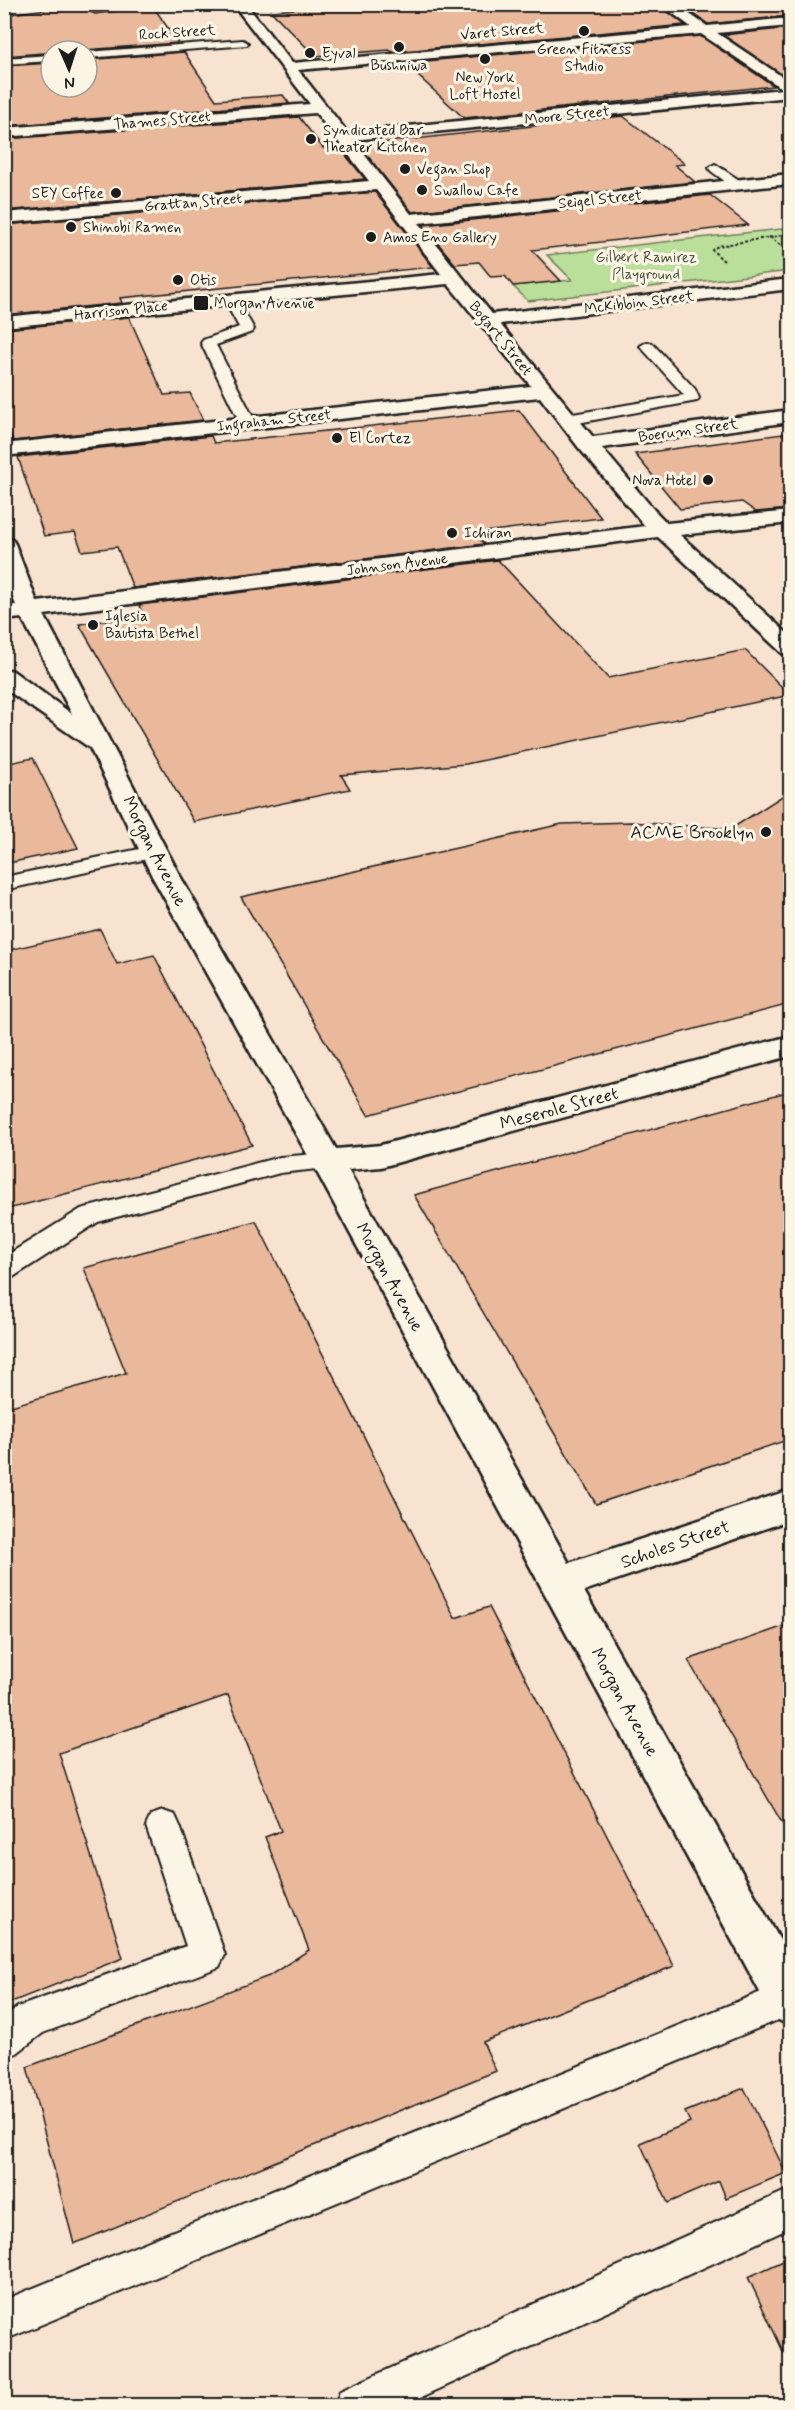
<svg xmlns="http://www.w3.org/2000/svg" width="795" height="2410" font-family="Mynerve,sans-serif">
<rect width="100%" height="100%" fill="#f7e3cf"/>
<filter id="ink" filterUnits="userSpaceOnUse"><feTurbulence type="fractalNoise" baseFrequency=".0167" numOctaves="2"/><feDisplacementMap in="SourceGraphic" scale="12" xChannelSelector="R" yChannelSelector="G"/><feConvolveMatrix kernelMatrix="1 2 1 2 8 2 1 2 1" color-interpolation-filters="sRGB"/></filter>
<g filter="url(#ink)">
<!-- green -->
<path fill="#badf9a" stroke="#6b7e5b" stroke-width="1.5" d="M790,228v43l-262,30 -15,-15 59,-6 -25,-25z"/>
<!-- building -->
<path fill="#eab89b" stroke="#1c1c1c" stroke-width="1.5" d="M352,4h306l27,21 -292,27 -3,-2 -75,6 -44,-45z
M680,4h110v12l-82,8z
M68,6h12l15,8 58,-8 25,37 -174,13v-41z
M790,28v52l-67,-45z
M700,36l74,50 -310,32 -60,-55z
M184,52l32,48 67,-5 6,8 -285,23v-60l47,-3v24h36v-27z
M623,116l62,48 -10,1 20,17 -283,30 -53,-67z
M299,117l24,31 16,-1 26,32 -361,32v-72z
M375,192l58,75 -313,31 2,5 -118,12v-90z
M710,195l38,30 -216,25 29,31 -48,5 -8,-10 -14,1 -12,-15 -24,2 -32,-39z
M129,317l35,78 26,-2 13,27 -190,21 -9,-25v-87z
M519,410l82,108 -127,15 10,11 -351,44 -16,-41 -35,4 -7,-19 -31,4 -26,-79 193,-21 3,7z
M790,433v76l-34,3 -14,-10 -62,7 -45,-55z
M498,560l110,118 137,-28 45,45 -324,69 -125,11 9,14 -156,33 -115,-198 64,-8 -4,-11z
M33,758l45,90 -74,16v-100z
M790,791v213l-422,111 -127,-218 321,-73 69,-2 100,7z
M100,929l17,35 37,-9 98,190 -248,65v-259z
M790,1091v348l-194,65 -182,-309z
M256,1221l199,397 34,-11 185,359 -191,76 13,29 -422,173 -47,-177 242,-91 40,-26 -44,-113 16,-6 -53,-136 -169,58 64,205 -119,47v-597l122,-35 -42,-105z
M790,1624v213l-102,-177z
M744,2088l42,85 -60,25 -7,-17 -51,22 -28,-60 50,-21 -5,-10z
M790,2258v108l-42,-89z"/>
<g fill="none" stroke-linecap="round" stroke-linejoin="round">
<defs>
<path id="service" d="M243,40l5,3 -1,2 -160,13v-6z
M51,55v6l-47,3v-6z
M715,164l27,18v6h-8l-23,-17 -2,-3z
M231,296l5,1 18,32 -2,3 -36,13 40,78 -8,5 -8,-5 -39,-80 2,-3 36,-13 -15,-27z
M647,342l5,1 43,46 4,9 -2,3 -130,24 -5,-2 -3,-3 8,-5 117,-20 -44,-49z
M154,846l7,2 3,4 -3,4 -157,34v-13z
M327,1153l9,2 3,6 -3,6 -56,6 -182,49 -85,55 -9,2v-22l77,-48 199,-52z
M163,1811l12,4 5,11 45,129 -6,12 -176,66 -26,20 -13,5v-41l14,-10 168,-61 -40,-120 5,-11z
M788,1981l2,1v33l-786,325v-40z
M790,2189v39l-388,178h-67l5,-15z"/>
<path id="minor" d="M233,4h13l46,59 399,-36 -31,-23h15l32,22 83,-8v8l-73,7 73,49v15l-437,43 58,74 379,-40v10l-371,39 73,91 298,-35v10l-290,35 93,113 197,-27v12l-188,26 52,62 13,13 123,-12v12l-110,12 110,101v19l-8,-2 -124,-116 -614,78 136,261 156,273 45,-4 409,-109v20l-409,111 -33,3 221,393 221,-73v30l-206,71 206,367v67l-16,-7 -463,-857 -159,-285 -62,-128 -86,-60v-19l9,2 59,43 -50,-96 -18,2v-14l12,-1 -12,-28v-39l8,1 3,5 22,58 608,-76 -66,-78 -39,-51 -536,59v-12l527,-58 -83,-102 -444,43v-10l437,-43 -65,-84 -372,33v-10l365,-32 -53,-68 -312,24v-9l306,-24zM701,34l82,55 -436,43 -49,-62z"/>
<path id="primary" d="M4,4h15l-15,6z"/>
</defs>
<!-- service casing -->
<use href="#service" stroke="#1c1c1c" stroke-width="4"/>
<!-- minor casing -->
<use href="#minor" stroke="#1c1c1c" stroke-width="5"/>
<!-- primary casing -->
<use href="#primary" stroke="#1c1c1c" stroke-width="5"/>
<!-- path -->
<path stroke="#1c1c1c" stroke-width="2" stroke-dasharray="3 2" stroke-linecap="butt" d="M770,237l20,16
M724,261l-12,-11 6,-4 72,-12"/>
<!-- service -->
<use href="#service" fill="#fcf5e5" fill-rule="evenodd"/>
<!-- minor -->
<use href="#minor" fill="#fcf5e5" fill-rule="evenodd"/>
<!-- primary -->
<use href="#primary" fill="#fcf5e5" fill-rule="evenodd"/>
</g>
</g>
<!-- markers -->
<g fill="#1c1c1c" stroke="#fcf5e5" stroke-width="2">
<circle cx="584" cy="31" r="6"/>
<circle cx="399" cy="47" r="6"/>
<circle cx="310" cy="53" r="6"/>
<circle cx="485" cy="59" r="6"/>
<circle cx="311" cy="139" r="6"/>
<circle cx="405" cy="169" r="6"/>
<circle cx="422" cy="190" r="6"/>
<circle cx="116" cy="193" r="6"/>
<circle cx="71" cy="227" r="6"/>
<circle cx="371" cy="237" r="6"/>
<circle cx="178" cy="280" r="6"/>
<rect x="193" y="295" width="16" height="16" rx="3"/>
<circle cx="337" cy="438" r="6"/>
<circle cx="708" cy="480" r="6"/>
<circle cx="452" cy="533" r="6"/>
<circle cx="93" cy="625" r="6"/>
<circle cx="766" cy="832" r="6"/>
</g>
<g text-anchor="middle" stroke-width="6" stroke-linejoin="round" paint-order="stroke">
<!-- far-street labels -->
<g font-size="15" fill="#1c1c1c" stroke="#fcf5e5">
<text transform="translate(502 31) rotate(-5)" y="5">Varet Street</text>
<text transform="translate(177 32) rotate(-4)" y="5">Rock Street</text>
<text transform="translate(567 115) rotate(-6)" y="5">Moore Street</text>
<text transform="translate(162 120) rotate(-5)" y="5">Thames Street</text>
<text transform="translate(600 199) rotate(-6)" y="5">Seigel Street</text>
<text transform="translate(193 202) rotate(-5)" y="5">Grattan Street</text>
<text transform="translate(639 302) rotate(-7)" y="5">McKibbin Street</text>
<text transform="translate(121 310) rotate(-6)" y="5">Harrison Place</text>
<text transform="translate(501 338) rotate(51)" y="5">Bogart Street</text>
<text transform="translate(274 420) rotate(-6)" y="5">Ingraham Street</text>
<text transform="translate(688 430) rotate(-8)" y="5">Boerum Street</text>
<text transform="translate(397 564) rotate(-7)" y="5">Johnson Avenue</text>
</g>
<!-- far-poi labels -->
<g font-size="15" fill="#1c1c1c" stroke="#fcf5e5" text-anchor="start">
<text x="584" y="54" text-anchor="middle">Green Fitness<tspan x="584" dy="17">Studio</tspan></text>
<text x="322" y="58">Eyval</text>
<text x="399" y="70" text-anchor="middle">Bushniwa</text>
<text x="485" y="82" text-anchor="middle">New York<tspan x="485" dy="17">Loft Hostel</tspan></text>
<text x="323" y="135">Syndicated Bar<tspan x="323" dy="17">Theater Kitchen</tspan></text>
<text x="417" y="174">Vegan Shop</text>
<text x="434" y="195">Swallow Cafe</text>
<text x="104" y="198" text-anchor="end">SEY Coffee</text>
<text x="83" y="232">Shinobi Ramen</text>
<text x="383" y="242">Amos Eno Gallery</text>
<text x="190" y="285">Otis</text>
<text x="214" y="308">Morgan Avenue</text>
<text x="349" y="443">El Cortez</text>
<text x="696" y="485" text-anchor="end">Nova Hotel</text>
<text x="464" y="538">Ichiran</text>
<text x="105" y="621">Iglesia<tspan x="105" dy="17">Bautista Bethel</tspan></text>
</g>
<!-- far-park labels -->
<g font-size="15" fill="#4b5642" stroke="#fcf5e5">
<text x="646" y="262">Gilbert Ramirez<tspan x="646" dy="17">Playground</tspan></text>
</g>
<!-- poi labels -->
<g font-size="18" fill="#1c1c1c" stroke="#fcf5e5" text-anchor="end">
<text x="754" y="838">ACME Brooklyn</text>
</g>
<!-- street labels -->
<g font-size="18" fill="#1c1c1c" stroke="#fcf5e5">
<text transform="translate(155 851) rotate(63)" y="6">Morgan Avenue</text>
<text transform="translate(559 1108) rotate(-15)" y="6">Meserole Street</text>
<text transform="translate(390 1277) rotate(61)" y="6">Morgan Avenue</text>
<text transform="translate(675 1544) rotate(-19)" y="6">Scholes Street</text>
<text transform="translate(625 1702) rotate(61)" y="6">Morgan Avenue</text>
</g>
</g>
<!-- margin -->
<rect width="795" height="2410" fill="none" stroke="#fcf5e5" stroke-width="24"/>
<rect x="12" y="12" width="771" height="2386" fill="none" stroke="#1c1c1c" stroke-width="2" filter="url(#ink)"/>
<!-- north arrow -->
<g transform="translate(69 69) rotate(177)"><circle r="28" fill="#fcf5e5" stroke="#a29e95" stroke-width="1.5"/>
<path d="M0-4.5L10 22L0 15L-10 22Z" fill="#1c1c1c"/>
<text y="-9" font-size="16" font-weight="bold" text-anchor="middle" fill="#1c1c1c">N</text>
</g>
</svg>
